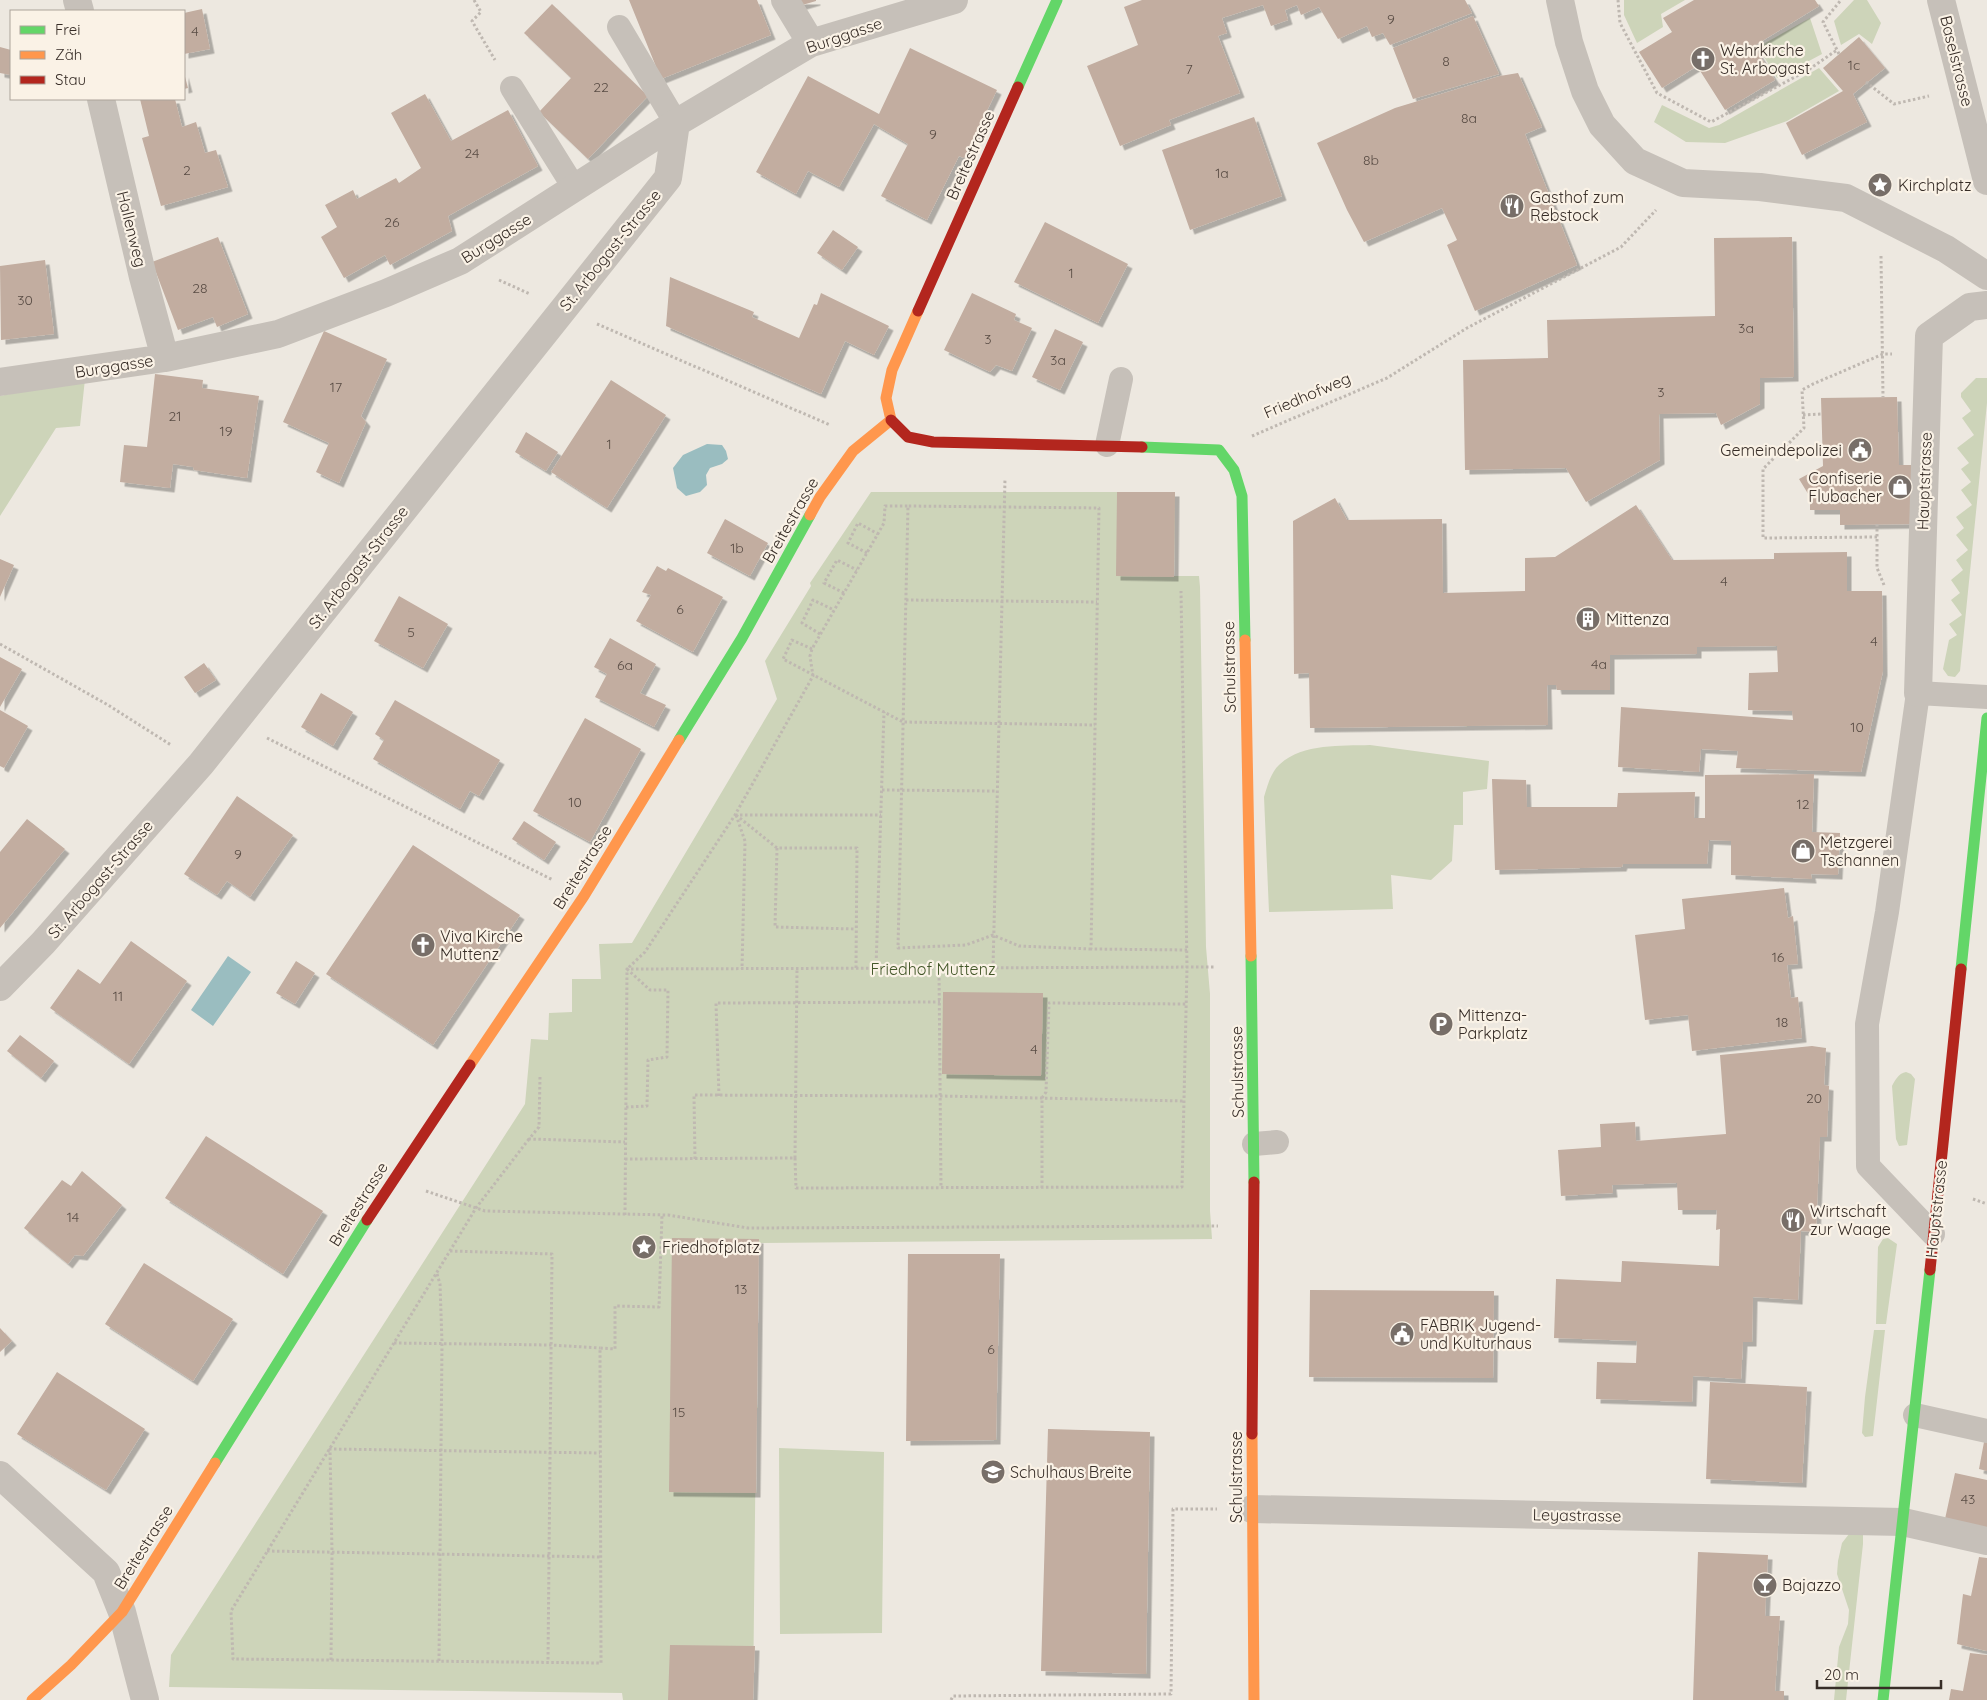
<svg xmlns="http://www.w3.org/2000/svg" width="1987" height="1700" font-family="Quicksand,sans-serif">
<defs>
<filter id="shadow"><feDropShadow dx="4.5" dy="4.5" stdDeviation="0" flood-color="#0004"/></filter>
</defs>
<rect width="100%" height="100%" fill="#ede8e0"/>
<!-- green -->
<path fill="#cdd4b9" d="M1624,0h61l-24,14 2,13 -26,16 -13,-28z
M1854,0h13l14,23 -9,21 -13,-10 -18,11 -7,-24z
M1810,18l12,36 -45,24 -19,-31z
M1819,68l20,23 -52,30 -62,22 -39,-1 -32,-20 8,-17 47,23 10,-3z
M1976,378h11v25l-27,268 -5,6 -7,-1 -5,-7 6,-29 8,-5 -8,-11 13,-9 -11,-15 9,-7 -9,-13 12,-10 -7,-10 12,-10 -12,-15 8,-7 -8,-11 16,-12 -11,-15 10,-8 -10,-13 8,-6 -12,-15 17,-13 -12,-17 9,-7 -10,-14v-4z
M85,379l-5,47 -24,2 -56,88v-120z
M871,492h304l-1,84h25l1,11 6,360 4,47v217l2,28 -454,4 -5,457h-130l-1,-7 -453,-6 2,-32 354,-551 6,-65 17,1 1,-27 23,-1v-33h29l-2,-35 33,-1 145,-244 -12,-38 46,-75 -1,-3z
M1370,745l119,16 -2,28 -24,3v33h-9l-2,36 -21,19 -40,-5 2,34 -124,3 -5,-115c3,-10 7,-25 15,-32 23,-22 62,-19 91,-20z
M1906,1072l5,2 4,5 -8,66 -8,1 -3,-7 -4,-53c3,-6 7,-13 14,-14z
M1888,1238l9,6 -11,80h-10l2,-77 5,-8z
M1874,1330h11l-12,106 -8,1 -3,-4 3,-36z
M779,1448l105,4 -2,181 -102,1z
M1857,1531l6,4v9l-17,156h-12l5,-53 9,-23 1,-14 -12,-36 1,-13 4,-18 7,-9z"/>
<!-- water -->
<path fill="#9abdc0" d="M707,444l15,1 4,6 2,8 -6,5 -12,4 -4,7 1,10 -7,7 -14,4 -9,-8 -4,-20 10,-13z
M228,956l23,16 -38,54 -22,-16z"/>
<!-- building -->
<path fill="#c2ada0" filter="url(#shadow)" d="M629,0h128l14,35 -110,44z
M790,0h26v1l-24,7z
M1142,0h323l7,13 -82,32 -7,-12 -11,4 -5,-11 -29,13 -19,-32 -18,8 -4,-10 -12,5 3,10 -17,6 -8,-21 -41,13 5,15 -9,3 22,57 -71,27 2,5 -51,21 -33,-80 51,-21 -14,-38z
M1694,0h121l4,6 -65,40 21,34 -50,30 -28,-44 -35,22 -23,-36 33,-20 -9,-14z
M552,4l96,92 -60,63 -49,-47 32,-34 -47,-45z
M202,9l8,40 -26,5v-41z
M1473,16l26,58 -86,25 -20,-51z
M1859,37l26,31 -32,26 14,28 -65,33 -16,-32 57,-32 -20,-23z
M0,47l11,3v25l-11,-2z
M910,48l87,42 -33,68 -5,-2 -32,64 -46,-24 27,-52 -34,-20 -35,63 -31,-16 -12,23 -40,-22 52,-96 71,38z
M184,73l4,15 -4,1z
M1518,73l24,54 -17,7 52,131 -102,46 -28,-66 10,-5 -15,-32 -78,34 -17,-32 -30,-67 78,-35 105,-32z
M425,94l26,47 57,-31 30,56 -90,50 4,15 -62,34 -5,-10 -41,23 -23,-41 16,-10 -12,-22 28,-15 4,9 39,-21 3,5 22,-15 -30,-55z
M140,99h35l7,28 14,-5 9,31 11,-3 12,37 -67,19 -19,-68 7,-2z
M1254,117l28,79 -92,34 -28,-80z
M1045,222l83,42 -30,59 -84,-41z
M833,230l25,17 -16,23 -25,-17z
M218,237l30,77 -31,13 -4,-10 -35,13 -26,-68z
M1792,237l2,140 -34,1v26l-39,21 -5,-12 -57,1 1,46 -74,42 -20,-34 -101,2 -2,-110 85,-2 -1,-38 168,-4 -1,-78z
M45,260l9,74 -53,6 -1,-74z
M670,277l84,35 -2,5 47,21 15,-34 3,1 4,-12 68,33 -15,29 -29,-14 -24,53 -155,-68z
M972,293l44,21 -2,6 18,8 -20,43 -16,-6 -6,7 -46,-22z
M1055,329l28,13 -23,48 -28,-13z
M324,331l63,28 -26,57 5,6 -27,61 -23,-11 13,-29 -46,-21z
M155,374l48,6 -1,8 57,8 -12,82 -53,-8 -1,-3 -20,-3 -3,24 -50,-6 4,-37 23,2z
M611,380l55,35 -59,93 -56,-36z
M1897,397l2,68h17l1,59 -77,1v-15h-30v-13l-11,-18 24,-13 -2,-68z
M526,432l32,20 -12,19 -31,-19z
M1117,492h58l-1,85 -58,-1z
M1335,498l12,22 95,-1 1,74 82,-2v-33l30,-1 81,-52 36,55 102,-1v-6l73,-1v39h35l1,80 -22,101 -125,-4 2,-17 -37,-2 -2,23 -81,-5 3,-60 172,13 -1,-9 -44,-1 1,-37 29,-1 -1,-26 -80,1v7l-87,1v35h-53l-1,-5h-9l1,40 -238,3 -1,-55 -15,1 -1,-153z
M725,519l43,24 -18,33 -43,-23z
M0,559l14,6 -14,32z
M657,566l9,5 2,-3 55,29 -30,55 -57,-31 15,-26 -9,-3z
M399,596l49,28 -25,44 -49,-27z
M610,638l46,26 -16,29 26,12 -12,22 -59,-30 12,-23 -13,-7z
M0,657l22,12 -22,38z
M204,663l12,17 -21,13 -11,-16z
M321,693l32,19 -20,34 -32,-19z
M395,700l105,60 -21,36 -9,-5 -10,18 -87,-50 11,-19 -9,-6z
M0,710l28,16 -24,42 -4,-2z
M585,718l56,31 -51,93 -57,-31z
M1814,774l-2,58 28,1 -2,42 -27,-1 1,5 -81,-4v-34l-22,-1 -2,24h-84l-1,3 -127,3 -3,-91 34,1 1,27h90l1,-14 77,-1 -1,26h11v-43z
M237,796l56,39 -43,62 -23,-16 -10,14 -33,-21z
M27,819l38,30 -65,79v-76z
M524,821l32,21 -12,18 -32,-21z
M413,845l107,70 -87,130 -107,-71z
M1784,888l4,30 5,-2 5,48 -11,1 4,33 7,-1 4,41 -110,13 -4,-36 -43,5 -10,-85 50,-6 -3,-30z
M131,941l56,40 -58,83 -79,-56 28,-39 22,15z
M296,961l19,12 -20,31 -19,-11z
M943,992l100,1 -2,83 -99,-2z
M20,1035l34,26 -13,17 -34,-27z
M1812,1046l14,2 -2,37 5,1 -2,51h-7l-4,95 -15,-1 -3,69 -45,-3 -1,45h-9l-2,37 -48,-3 -1,26 -96,-3 1,-37 39,1 1,-22 -83,-3 2,-59 65,3 1,-21 97,5 1,-37 -4,1 1,-20h-39l-1,-27 -65,2 1,8 -52,3 -3,-46 43,-3 -1,-23 35,-2 1,19 90,-7 -6,-79z
M206,1136l117,75 -40,63 -118,-76z
M82,1171l40,34 -39,51 -8,-1 -7,9 -44,-36 38,-48 9,6z
M672,1238l87,1 -3,254 -87,-1z
M908,1254h92l-4,186 -90,1z
M144,1263l89,56 -40,62 -88,-57z
M1310,1290l184,1 -1,87 -184,-1z
M0,1328l12,13 -12,11z
M57,1372l88,57 -39,61 -89,-56z
M1710,1382l97,5 -5,96 -96,-4z
M1048,1429l102,3 -4,242 -105,-3z
M1984,1442h3v29l-8,-2z
M1955,1473l32,7v48l-42,-9z
M1698,1552l70,3 -3,61h15l-5,75h9v9h-91z
M1979,1557l8,1v93l-30,-7 6,-50 8,2z
M670,1645l85,1 -2,54h-85z
M1970,1653l17,2v45h-38l2,-11 12,2z"/>
<g fill="none" stroke-linecap="round" stroke-linejoin="round">
<!-- path -->
<path stroke="#bfb8b1" stroke-width="3" stroke-dasharray="2.5 2.5" stroke-linecap="butt" d="M474,0l7,12 -9,9 23,39
M1618,0l2,23 37,70 54,29 97,-52 29,-20
M1839,54l-16,-32 18,-22
M1866,82l28,22 35,-8
M1881,256l2,141
M499,280l31,14
M597,324l233,101
M1803,415l18,-1
M1252,436l135,-58 80,-50 154,-81 35,-37
M1877,524v44l7,17
M1877,537l-114,1v-69l41,-41 -2,-38 11,-6 70,-30h9
M867,553l-19,-10 10,-20 20,11
M844,593l-20,-10 13,-23 20,10
M906,600l191,2
M820,634l-18,-11 11,-23 21,10
M0,644l108,61 63,40
M812,649l-20,-9 -9,19 120,63 192,3
M267,738l286,142
M882,790l114,1
M735,815h146
M736,815l9,26 -3,128
M736,815l41,33
M1091,949l-72,-3 -26,-11 -27,10 -68,3 10,-442 191,2 -8,441 96,1
M856,968l1,-120h-80l-2,79 81,2
M876,968l8,-256
M939,968l2,220
M993,968l12,-489
M540,1077l-1,50 -10,12 96,3
M719,1096l-3,-93 224,-1
M626,1107l21,-1 1,-46 19,-3 1,-67h-18l-23,-21 18,-17 90,-137 78,-139 -3,-20 2,-7 72,-126 1,-17h23
M529,1139l-53,69 -245,403 2,48 368,4 -1,-315 15,1v-43l44,1 3,-92
M795,1158l2,-189
M625,1159l170,-1 1,30 386,-1 5,-219 -6,-377
M695,1159l-1,-64 246,1 244,5
M1042,1188v-90l4,-6 3,-89 137,1
M426,1191l59,20 183,4 80,13 470,-2
M1973,1199l14,5
M625,1215l2,-246 588,-2
M450,1251l102,3 -4,408
M437,1274l3,10 2,59 -3,318
M394,1343l157,2 49,3
M267,1551l333,6
M331,1660l1,-107 -2,-104 270,4
M951,1700l2,-4 218,-2 2,-185h44"/>
<!-- lane -->
<path stroke="#c6c0b9" stroke-width="24" d="M619,27l57,96
M512,88l63,101
M1107,445l14,-66
M1254,1144l23,-2
M1933,1234l-65,-68 -1,-142 20,-112 31,-219 69,4
M1915,1415l72,16"/>
<!-- street -->
<path stroke="#c6c0b9" stroke-width="28" d="M77,0l3,11
M785,0l26,43
M1560,0l9,42 16,49 17,34 33,36 48,22 77,4 86,11 100,51 41,27
M1941,0l46,181
M101,99l42,178 22,81
M0,382l165,-24 113,-24 108,-41 74,-32 216,-138 135,-80 143,-43
M1918,693l11,-357 41,-29 17,-2
M0,987l43,-44 158,-179 467,-586 8,-55
M0,1475l106,97 16,40 23,88
M1252,1509l651,13 84,19"/>
<!-- fast -->
<path stroke="#63d668" stroke-width="11" d="M1018,87l39,-87
M1142,447l77,3 15,20 8,26 3,144
M679,740l63,-102 68,-123
M1251,956l3,226
M1961,969l26,-251
M215,1463l152,-243
M1883,1700l47,-430"/>
<!-- slow -->
<path stroke="#ff974d" stroke-width="11" d="M810,515l10,-18 33,-46 38,-31 -5,-22 6,-28 26,-59
M1245,640l6,316
M470,1065l114,-169 95,-156
M1252,1434l2,266
M32,1700l39,-35 51,-53 93,-149"/>
<!-- jam -->
<path stroke="#b3261e" stroke-width="11" d="M918,311l100,-224
M891,420l17,17 25,5 209,5
M367,1220l103,-155
M1930,1270l31,-301
M1252,1434l2,-252"/>
</g>
<!-- icons -->
<defs>
<symbol id="church-disc" viewBox="-11 -11 22 22"><circle r="9.5" fill="#776e68" stroke="#faf2e6"/><path d="M-1.2-6h2.4v3.5h3.3v2.4h-3.3V6h-2.4V-.1h-3.3v-2.4h3.3Z" fill="#fff"/></symbol>
<symbol id="sight-disc" viewBox="-11 -11 22 22"><circle r="9.5" fill="#776e68" stroke="#faf2e6"/><path d="M0-6L1.8-2.2L6-1.7L2.9 1.2L3.7 5.4L0 3.3L-3.7 5.4L-2.9 1.2L-6-1.7L-1.8-2.2Z" fill="#fff"/></symbol>
<symbol id="restaurant-disc" viewBox="-11 -11 22 22"><circle r="9.5" fill="#776e68" stroke="#faf2e6"/><path d="M-5-6h1v4h1v-4h1v4h1v-4h1v5L-1.5 .5V6h-2V.5L-5-1ZM5-6V6H3V1.5H1.5Q1.5-4 5-6Z" fill="#fff"/></symbol>
<symbol id="civic-disc" viewBox="-11 -11 22 22"><circle r="9.5" fill="#776e68" stroke="#faf2e6"/><path d="M-.6-6.5H3V-4.5H.6V-3L4-1V1h2V6H-6V1h2V-1L-.6-3ZM-1.2 2.5V6h2.4V2.5Z" fill="#fff"/></symbol>
<symbol id="shop-disc" viewBox="-11 -11 22 22"><circle r="9.5" fill="#776e68" stroke="#faf2e6"/><path d="M-5-2.5h2.3a2.7 3.5 0 0 1 5.4 0H5L5.5 6h-11ZM-1.5-2.5h3a1.5 2.3 0 0 0-3 0Z" fill="#fff"/></symbol>
<symbol id="building-disc" viewBox="-11 -11 22 22"><circle r="9.5" fill="#776e68" stroke="#faf2e6"/><path d="M-4-6H4V6H1V3H-1V6H-4ZM-2.5-4.3h1.7v1.8h-1.7ZM.8-4.3h1.7v1.8H.8ZM-2.5-1h1.7V.8h-1.7ZM.8-1h1.7V.8H.8Z" fill="#fff"/></symbol>
<symbol id="parking-disc" viewBox="-11 -11 22 22"><circle r="9.5" fill="#776e68" stroke="#faf2e6"/><path d="M-3.5-5.5H1a3.5 3.5 0 0 1 0 7H-1V5.5H-3.5ZM-1-3.4V-.6H.8a1.4 1.4 0 0 0 0-2.8Z" fill="#fff"/></symbol>
<symbol id="school-disc" viewBox="-11 -11 22 22"><circle r="9.5" fill="#776e68" stroke="#faf2e6"/><path d="M0-5L7-2L0 1L-7-2ZM-4 1L0 2.5L4 1V4Q0 6-4 4Z" fill="#fff"/></symbol>
<symbol id="bar-disc" viewBox="-11 -11 22 22"><circle r="9.5" fill="#776e68" stroke="#faf2e6"/><path d="M-6-5H6L.8 .8V4.5H3.5V6h-7V4.5H-.8V.8Z" fill="#fff"/></symbol>
</defs>
<g fill-rule="evenodd">
<use href="#church-disc" x="1689" y="45" width="28" height="28"/>
<use href="#sight-disc" x="1866" y="171" width="28" height="28"/>
<use href="#restaurant-disc" x="1498" y="192" width="28" height="28"/>
<use href="#civic-disc" x="1846" y="436" width="28" height="28"/>
<use href="#shop-disc" x="1886" y="473" width="28" height="28"/>
<use href="#building-disc" x="1574" y="605" width="28" height="28"/>
<use href="#shop-disc" x="1789" y="837" width="28" height="28"/>
<use href="#church-disc" x="409" y="931" width="28" height="28"/>
<use href="#parking-disc" x="1427" y="1010" width="28" height="28"/>
<use href="#restaurant-disc" x="1779" y="1206" width="28" height="28"/>
<use href="#sight-disc" x="630" y="1233" width="28" height="28"/>
<use href="#civic-disc" x="1388" y="1320" width="28" height="28"/>
<use href="#school-disc" x="979" y="1458" width="28" height="28"/>
<use href="#bar-disc" x="1751" y="1571" width="28" height="28"/>
</g>
<g text-anchor="middle" stroke-width="4.5" stroke-linejoin="round" paint-order="stroke">
<!-- number labels -->
<g font-size="14" fill="#5a4d45">
<text x="1391" y="24">9</text>
<text x="195" y="36">4</text>
<text x="1446" y="66">8</text>
<text x="1854" y="70">1c</text>
<text x="1189" y="74">7</text>
<text x="601" y="92">22</text>
<text x="1469" y="123">8a</text>
<text x="933" y="139">9</text>
<text x="472" y="158">24</text>
<text x="1371" y="165">8b</text>
<text x="187" y="175">2</text>
<text x="1222" y="178">1a</text>
<text x="392" y="227">26</text>
<text x="1071" y="278">1</text>
<text x="200" y="293">28</text>
<text x="25" y="305">30</text>
<text x="1746" y="333">3a</text>
<text x="988" y="344">3</text>
<text x="1058" y="365">3a</text>
<text x="336" y="392">17</text>
<text x="1661" y="397">3</text>
<text x="175" y="421">21</text>
<text x="226" y="436">19</text>
<text x="609" y="449">1</text>
<text x="737" y="553">1b</text>
<text x="1724" y="586">4</text>
<text x="680" y="614">6</text>
<text x="411" y="637">5</text>
<text x="1874" y="646">4</text>
<text x="1599" y="669">4a</text>
<text x="625" y="670">6a</text>
<text x="1857" y="732">10</text>
<text x="575" y="807">10</text>
<text x="1803" y="809">12</text>
<text x="238" y="859">9</text>
<text x="1778" y="962">16</text>
<text x="118" y="1001">11</text>
<text x="1782" y="1027">18</text>
<text x="1034" y="1054">4</text>
<text x="1814" y="1103">20</text>
<text x="73" y="1222">14</text>
<text x="741" y="1294">13</text>
<text x="991" y="1354">6</text>
<text x="679" y="1417">15</text>
<text x="1968" y="1504">43</text>
</g>
<!-- street labels -->
<g font-size="16" fill="#372d27" stroke="#faf2e6">
<text transform="translate(844 35) rotate(-19)" y="6">Burggasse</text>
<text transform="translate(1957 61) rotate(76)" y="6">Baselstrasse</text>
<text transform="translate(970 155) rotate(-66)" y="6">Breitestrasse</text>
<text transform="translate(132 229) rotate(76)" y="6">Hallenweg</text>
<text transform="translate(496 238) rotate(-32)" y="6">Burggasse</text>
<text transform="translate(610 250) rotate(-51)" y="6">St. Arbogast-Strasse</text>
<text transform="translate(114 366) rotate(-9)" y="6">Burggasse</text>
<text transform="translate(1307 395) rotate(-23)" y="6">Friedhofweg</text>
<text transform="translate(1924 481) rotate(-88)" y="6">Hauptstrasse</text>
<text transform="translate(790 520) rotate(-60)" y="6">Breitestrasse</text>
<text transform="translate(358 567) rotate(-52)" y="6">St. Arbogast-Strasse</text>
<text transform="translate(1229 667) rotate(-91)" y="6">Schulstrasse</text>
<text transform="translate(582 867) rotate(-58)" y="6">Breitestrasse</text>
<text transform="translate(100 879) rotate(-49)" y="6">St. Arbogast-Strasse</text>
<text transform="translate(1237 1072) rotate(-91)" y="6">Schulstrasse</text>
<text transform="translate(358 1204) rotate(-58)" y="6">Breitestrasse</text>
<text transform="translate(1936 1209) rotate(-84)" y="6">Hauptstrasse</text>
<text transform="translate(1236 1477) rotate(-90)" y="6">Schulstrasse</text>
<text transform="translate(1577 1515) rotate(1)" y="6">Leyastrasse</text>
<text transform="translate(143 1547) rotate(-58)" y="6">Breitestrasse</text>
</g>
<!-- poi labels -->
<g font-size="16" fill="#372d27" stroke="#faf2e6" text-anchor="start">
<text x="1720" y="56">Wehrkirche<tspan x="1720" dy="18">St. Arbogast</tspan></text>
<text x="1898" y="191">Kirchplatz</text>
<text x="1530" y="203">Gasthof zum<tspan x="1530" dy="18">Rebstock</tspan></text>
<text x="1842" y="456" text-anchor="end">Gemeindepolizei</text>
<text x="1882" y="484" text-anchor="end">Confiserie<tspan x="1882" dy="18">Flubacher</tspan></text>
<text x="1606" y="625">Mittenza</text>
<text x="1820" y="848">Metzgerei<tspan x="1820" dy="18">Tschannen</tspan></text>
<text x="440" y="942">Viva Kirche<tspan x="440" dy="18">Muttenz</tspan></text>
<text x="1458" y="1021">Mittenza-<tspan x="1458" dy="18">Parkplatz</tspan></text>
<text x="1810" y="1217">Wirtschaft<tspan x="1810" dy="18">zur Waage</tspan></text>
<text x="662" y="1253">Friedhofplatz</text>
<text x="1420" y="1331">FABRIK Jugend-<tspan x="1420" dy="18">und Kulturhaus</tspan></text>
<text x="1010" y="1478">Schulhaus Breite</text>
<text x="1782" y="1591">Bajazzo</text>
</g>
<!-- park labels -->
<g font-size="16" fill="#435729" stroke="#faf2e6">
<text x="933" y="975">Friedhof Muttenz</text>
</g>
</g>
<!-- legend -->
<rect x="10" y="10" width="175" height="90" fill="#faf2e6" stroke="#aca39a"/>
<rect x="20" y="26" width="25" height="8" fill="#63d668" stroke="#aca39a"/>
<text x="55" y="35" font-size="15" fill="#372d27">Frei</text>
<rect x="20" y="51" width="25" height="8" fill="#ff974d" stroke="#aca39a"/>
<text x="55" y="60" font-size="15" fill="#372d27">Zäh</text>
<rect x="20" y="76" width="25" height="8" fill="#b3261e" stroke="#aca39a"/>
<text x="55" y="85" font-size="15" fill="#372d27">Stau</text>
<!-- scale -->
<path d="M1817 1680v8h124v-8" fill="none" stroke="#372d27" stroke-width="2.5"/>
<text x="1824" y="1680" font-size="15" fill="#372d27" stroke="#faf2e6" stroke-width="4" paint-order="stroke">20 m</text>
</svg>
